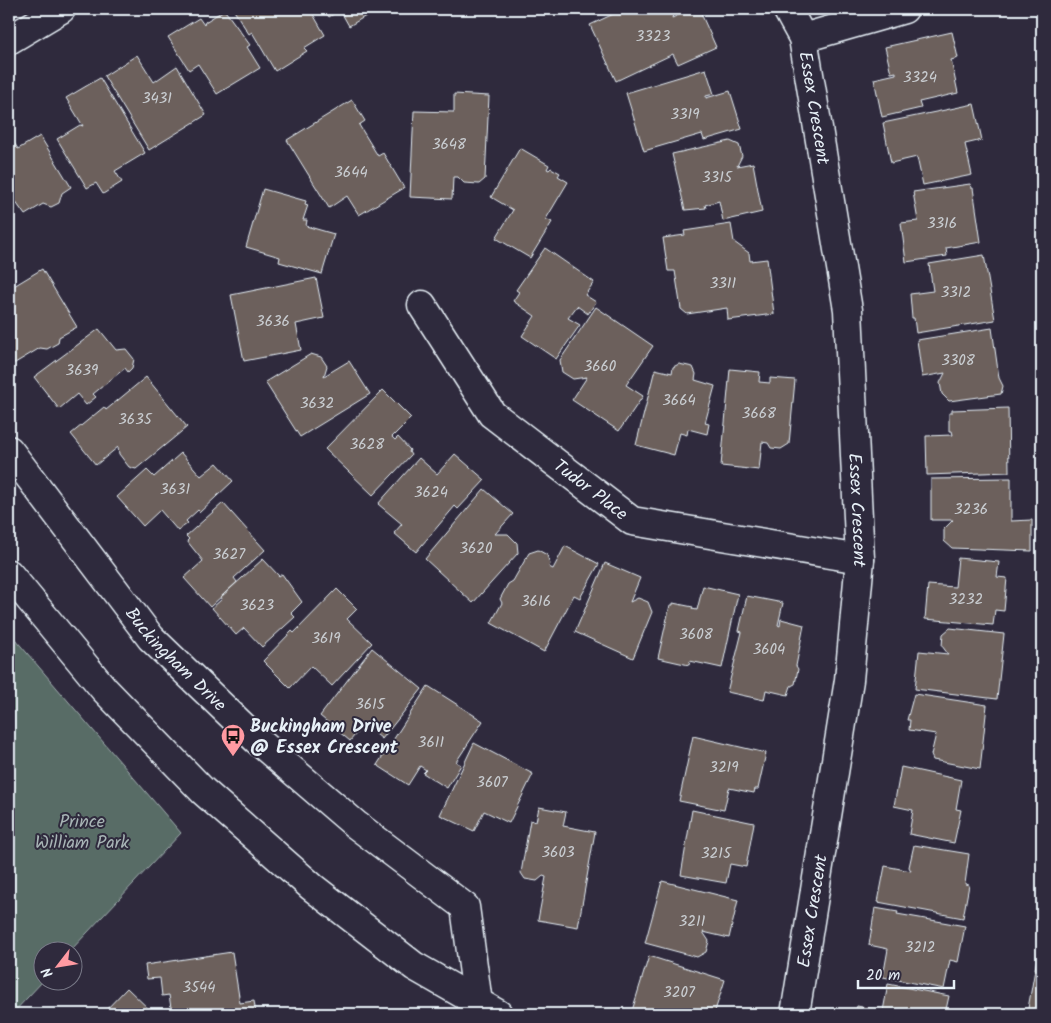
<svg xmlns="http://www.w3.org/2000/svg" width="1051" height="1023" font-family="Kalam,sans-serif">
<rect width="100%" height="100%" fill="#2f2a3d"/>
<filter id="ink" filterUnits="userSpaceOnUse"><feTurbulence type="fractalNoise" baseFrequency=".02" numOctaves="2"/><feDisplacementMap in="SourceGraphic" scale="10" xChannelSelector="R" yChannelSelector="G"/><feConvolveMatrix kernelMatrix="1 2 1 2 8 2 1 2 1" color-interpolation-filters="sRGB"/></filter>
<g filter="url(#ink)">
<!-- green -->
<path fill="#596c66" stroke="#a0aeaf" d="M9,632l172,201 -110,117h-29l1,31 -31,33h-3z"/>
<!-- building -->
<path fill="#6c605b" stroke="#e8f1f8" d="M233,9h77l15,26 -21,13 3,3 -32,20 -23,-39 -3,2z
M324,9h45l2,4 -22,13 -9,-16 -11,7z
M624,9h51l-3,9 19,-9h8l17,38 -38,17 -5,-10 -57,27 -26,-56z
M223,11l3,1 24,33 -3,2 13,21 -43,26 -19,-30 -9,6 -21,-33 31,-19 5,7 1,-3z
M952,32l6,26 -7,2 7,33 -39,9 2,6 -39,9 -8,-38 22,-5v-2l-5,1 -6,-26z
M137,55l17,27 23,-16 29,49 -57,35 -45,-74z
M706,69l8,25 -8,2v2l24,-7 12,38 -38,11 -2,-6 -58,17 -18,-58z
M100,78l45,75 -30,18 7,11 -19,12 -7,-11 -9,5 -30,-49 23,-14 3,1 -17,-28z
M454,94l35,2 -4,83 -6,5 -15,-1 -6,-6h-5l-1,22 -42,-2 4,-86 40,1z
M352,100l13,21 -6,4 19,31 5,-3 21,35 -45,27 -12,-19 -18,12 -42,-68z
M974,104l8,36 -17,4 7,31 -49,10 -6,-28 -26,6 -8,-40z
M9,135l9,14 22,-13 31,51 -9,6 -3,10 -8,4 -8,-3 -18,11 -10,-14 -5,4z
M730,141l9,4 3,11 -5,10 16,-3 9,49 -39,9 -4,-20 -14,4 1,3 -21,2 -13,-56z
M520,148l29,17 -2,4 2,1 2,-2 9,5 -2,3 10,6 -22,37 6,3 -22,36 -34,-20 17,-28 -22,-13z
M970,184l1,4h2l8,54 -35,6 1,8 -41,6 -5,-39 17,-2 -5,-29z
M263,189l43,12 -1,3 3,1 -5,15h4l-1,6 28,8 -12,40 -43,-12 1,-5 -34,-10z
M731,224l3,18 15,11 1,8 17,-2 7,55 -46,6 -1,-12 -40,6 -6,-5 -6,-38h-7l-5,-33 22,-3 -1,-4z
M545,248l49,34 -9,13 11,7 -8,12 -11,-8 -9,12 12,7 -24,34 -34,-23 13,-20 -22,-15 6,-9 -3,-2z
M984,255l11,65 -79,13 -2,-15h-2l-2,-24 23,-3 -4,-27z
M42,269l35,58 -18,10 -1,6 -11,6 -7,-1 -25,15 -6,-1v-73z
M316,278l8,40 -28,6 5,26 -57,11 -13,-66z
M596,307l57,39 -27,39 17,11 -24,35 -47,-31 15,-23 -14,2 -11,-7 -2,-12z
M992,328l7,50 4,8 -2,8 -52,7 -7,-7 -2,-11 5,-10 -23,4 -5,-37z
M99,329l17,21 10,-1 8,10 -2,9 -4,4 -3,-4 -32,26 3,3 -10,8 -9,-11 -18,15 -25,-32z
M311,354l10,3 6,9 -3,10 25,-15 21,33 -70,43 -35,-55z
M679,364l14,3 3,7 -1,6 20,6 -10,37 4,1 -2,10 -19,-5 -1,6 -7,-2 -6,22 -38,-10 19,-76 17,4 1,-6z
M730,369l30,3 -1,10 11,1v-5l25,2 -6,64 -8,5 -10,-1 -3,-5 -6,-1 -3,28 -38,-4z
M146,377l41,50 -51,42 -7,-2 -10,-13 -1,-7 -22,18 -25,-31 33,-27 2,3z
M383,390l28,28 -19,19 3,3 3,-3 12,13 -1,2 2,3 -38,40 -48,-46z
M1008,408l1,64 -82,3 -1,-39 27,-1 -1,-4h-3v-18h3v-3z
M181,453l20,23 16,-13 16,18 -33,31 -2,-2 -12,11 2,2 -10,8 -18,-21 -17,16 -26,-29 30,-27 7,7z
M455,454l30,26 -27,29 -3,-3 -39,46 -22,-19 8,-9 -24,-20 41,-46 18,16z
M1011,478v43l21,-1v31l-80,-3 -8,-7v-12l9,-9h-22v-41z
M484,489l29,25 -18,20h13l9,9 1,10 -45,50 -48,-44z
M223,503l42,47 -31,28 3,4 -27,25 -26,-29 19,-17 -16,-20 2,-2 -3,-3z
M565,546l34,18 -19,34 -6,-3 -30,57 -53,-29 11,-20 -2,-4 8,-15 5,-3 16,-28 9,-3 9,5 3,9 -1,3 4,2z
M958,558l41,4 -2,15 10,1 -3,33 -9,-1 -2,15 -68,-6 3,-34 27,2z
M263,559l16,17 3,-2 20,28 -11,11 4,4 -33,30 -18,-19 -8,7 -24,-27 10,-9 -1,-2z
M605,563l35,15 -10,24 8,-4 10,4 4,10 -19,46 -58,-26z
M703,586l35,8 -16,74 -32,-7 -1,4 -31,-7 12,-53h3v-2l20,4 -1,2 5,1z
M337,589l20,20 -10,10 25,24 -40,43 -21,-20 -21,22 -27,-27 29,-30 2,2z
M747,596l36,7 -5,22 2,1 1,-7 23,6 -8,41 2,3 -3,15 -4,2 -3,9 -22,-5 -2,10 -37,-8 15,-60 -3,-1z
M950,628l54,6 -7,65 -82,-10 4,-38 29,3 -6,-8 1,-12z
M372,648l50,41 -40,50 -18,-15 -14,17 -30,-25z
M428,686l55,35 -27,41 5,3 -14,23 -24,-15 3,-3 -6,-4 -12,19 -31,-20z
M914,694l73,11 -7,64 -47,-9 -2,-5 5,-21 -27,-4 1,-10h-3z
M693,736l73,17 -8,36h-3l-1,4 -25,-5 -5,22 -45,-9z
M474,743l59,31 -24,49 -25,-12 -10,20 -34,-16z
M901,767l60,13 -5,29 5,1 -7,33 -45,-9 4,-24 -19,-4z
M539,807l27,5 -3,14 32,6 -17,95 -40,-7 8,-43 -3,-1 -6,5 -12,-2 -4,-6 9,-53 6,2z
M692,810l62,13 -8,44 -16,-3 -4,19 -45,-8z
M914,845l55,9 -4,30 4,1 -6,33 -85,-16 7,-36 26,5 -2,-4z
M662,881l76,19 -9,38 -26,-6 6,9 -3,11 -9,5 -52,-14z
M875,908l23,4 -1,2 68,12 -7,36 -8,-2 -6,29 -61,-12 5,-28 -19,-4z
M1042,930v84h-15l2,-11z
M232,952l8,51 14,-2 2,13h-84l-3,-19 -7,1 -2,-18 -13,1 -2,-14z
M649,956l76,24 -11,34 -23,-6 2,6h-62z
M888,984l61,12 -4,18h-90l2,-8 26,5z
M127,988l27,26h-52z
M296,1008l3,2 5,4h-13z"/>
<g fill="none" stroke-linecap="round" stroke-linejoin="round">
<defs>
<g id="minor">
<path id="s1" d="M787,9l16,29 45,272 12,249 -11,121 -54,334"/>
<path d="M803,38l101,-29"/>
<path d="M9,40l52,-31"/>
<path id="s2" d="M422,305l70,109 140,107 228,38"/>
<path id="s3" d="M9,450l142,188 106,102 98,84 110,83 13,96"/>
<path d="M9,574l95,115 99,102 109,96 102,79 84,48"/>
</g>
</defs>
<!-- minor casing -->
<use href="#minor" stroke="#e8f1f8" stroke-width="31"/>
<!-- minor -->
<use href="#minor" stroke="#2f2a3d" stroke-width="28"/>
</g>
</g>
<!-- icons -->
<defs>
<symbol id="bus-pin" viewBox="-11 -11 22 30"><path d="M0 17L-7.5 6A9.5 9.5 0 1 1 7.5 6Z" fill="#ff9aa2" stroke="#2f2a3d"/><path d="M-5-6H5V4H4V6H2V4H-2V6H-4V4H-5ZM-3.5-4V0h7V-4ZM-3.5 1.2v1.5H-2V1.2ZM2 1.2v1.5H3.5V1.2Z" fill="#111"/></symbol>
</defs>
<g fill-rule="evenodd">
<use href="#bus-pin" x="219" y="722" width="28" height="38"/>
</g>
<g text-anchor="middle" stroke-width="4" stroke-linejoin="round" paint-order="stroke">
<!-- number labels -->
<g font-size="15" fill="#c9cdd1">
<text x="653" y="41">3323</text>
<text x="920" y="82">3324</text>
<text x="157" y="103">3431</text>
<text x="685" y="119">3319</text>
<text x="449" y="149">3648</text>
<text x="351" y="177">3644</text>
<text x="717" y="182">3315</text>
<text x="942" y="228">3316</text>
<text x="723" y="288">3311</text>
<text x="956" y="297">3312</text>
<text x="273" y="326">3636</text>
<text x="958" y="365">3308</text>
<text x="600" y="371">3660</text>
<text x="82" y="375">3639</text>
<text x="679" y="405">3664</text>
<text x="317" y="408">3632</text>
<text x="759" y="418">3668</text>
<text x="135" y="424">3635</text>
<text x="367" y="449">3628</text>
<text x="175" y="494">3631</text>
<text x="431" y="497">3624</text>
<text x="971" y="514">3236</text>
<text x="476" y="553">3620</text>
<text x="229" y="559">3627</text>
<text x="966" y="604">3232</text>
<text x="536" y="606">3616</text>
<text x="257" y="610">3623</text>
<text x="696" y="639">3608</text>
<text x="326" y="643">3619</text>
<text x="769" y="654">3604</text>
<text x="370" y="709">3615</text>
<text x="431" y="747">3611</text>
<text x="724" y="772">3219</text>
<text x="492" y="787">3607</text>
<text x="558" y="857">3603</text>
<text x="716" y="858">3215</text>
<text x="692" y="926">3211</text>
<text x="920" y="952">3212</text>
<text x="199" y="992">3544</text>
<text x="679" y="997">3207</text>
</g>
<!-- street labels -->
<g font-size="18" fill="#e8f1f8" stroke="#2f2a3d">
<text dy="6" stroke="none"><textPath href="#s1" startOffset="104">Essex Crescent</textPath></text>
<text dy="6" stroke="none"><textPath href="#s2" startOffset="254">Tudor Place</textPath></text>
<text dy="6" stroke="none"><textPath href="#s1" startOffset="509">Essex Crescent</textPath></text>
<text dy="6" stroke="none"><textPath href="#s3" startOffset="268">Buckingham Drive</textPath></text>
<text transform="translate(812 911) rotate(-81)" y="6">Essex Crescent</text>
</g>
<!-- poi labels -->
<g font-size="18" font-weight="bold" fill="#e8f1f8" stroke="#2f2a3d" text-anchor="start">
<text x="250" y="732">Buckingham Drive<tspan x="250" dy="21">@ Essex Crescent</tspan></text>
</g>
<!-- park labels -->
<g font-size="18" fill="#a8b5b6" stroke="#2f2a3d">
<text x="82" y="827">Prince<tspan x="82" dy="21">William Park</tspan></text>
</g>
</g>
<!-- margin -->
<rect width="1051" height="1023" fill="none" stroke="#2f2a3d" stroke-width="30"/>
<rect x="15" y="15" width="1021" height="993" fill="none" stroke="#e8f1f8" stroke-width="2" filter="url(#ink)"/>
<!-- north arrow -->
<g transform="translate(58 966) rotate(239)"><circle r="24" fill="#2f2a3d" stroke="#797a88"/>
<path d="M0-4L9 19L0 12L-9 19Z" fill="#ff9aa2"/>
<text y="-8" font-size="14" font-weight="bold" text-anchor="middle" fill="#e8f1f8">N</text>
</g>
<!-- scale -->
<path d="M858 980v8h96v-8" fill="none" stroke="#e8f1f8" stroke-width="2.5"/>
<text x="866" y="980" font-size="15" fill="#e8f1f8" stroke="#2f2a3d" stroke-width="4" paint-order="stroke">20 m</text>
</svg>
